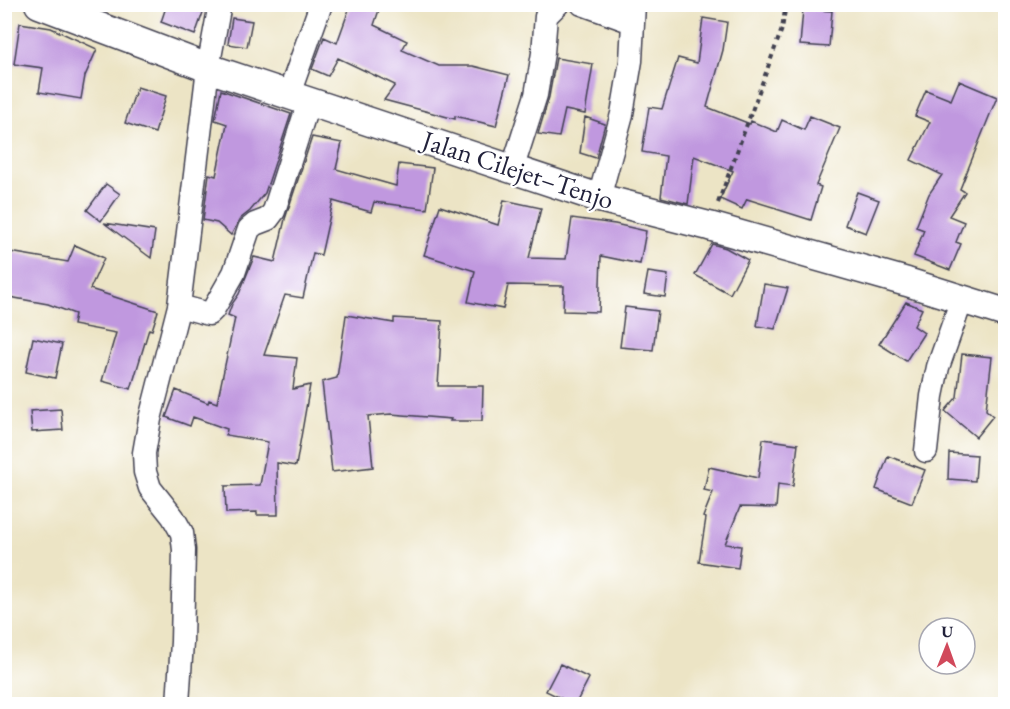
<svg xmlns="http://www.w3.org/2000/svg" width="1010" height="709" font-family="'EB Garamond',serif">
<rect width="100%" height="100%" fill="#fff"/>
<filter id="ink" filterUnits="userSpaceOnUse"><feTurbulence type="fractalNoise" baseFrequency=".0167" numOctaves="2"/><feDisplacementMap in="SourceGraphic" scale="12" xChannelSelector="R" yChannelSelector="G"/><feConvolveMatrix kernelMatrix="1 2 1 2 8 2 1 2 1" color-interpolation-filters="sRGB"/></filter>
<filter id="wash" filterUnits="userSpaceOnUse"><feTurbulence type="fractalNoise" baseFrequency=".008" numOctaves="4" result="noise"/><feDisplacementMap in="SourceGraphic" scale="24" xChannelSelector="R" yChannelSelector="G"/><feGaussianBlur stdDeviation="1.35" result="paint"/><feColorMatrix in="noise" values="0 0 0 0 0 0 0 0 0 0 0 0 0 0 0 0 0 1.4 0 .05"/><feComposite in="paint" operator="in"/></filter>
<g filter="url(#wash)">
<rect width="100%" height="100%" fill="#ece4c5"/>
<g id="blocks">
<!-- building -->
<path fill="#c098df" d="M167,4h39l-11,31 -34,-13z
M351,4h30l-7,21 33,16 -5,9 37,16h34l36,9 -13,51 -41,-10v3l-71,-19 11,-15 -57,-27 -10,18 -16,-7 12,-32 13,6z
M803,9l29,2 -3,36 -29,-2z
M232,18l20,3 -5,26 -19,-3z
M703,18l24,4 -4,28 -16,57 43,17 1,-3 26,11 5,-12 22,10 6,-14 30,12 -24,57 5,2 -10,33 -35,-11v-2v1l-29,-9 -5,10 -22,-10 13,-28 -39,-15 -6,48 -27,-7 5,-41 -24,-4 7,-45 13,2 16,-51 19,5z
M20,23l31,5 46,21 -12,27 -4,23 -42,-7 4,-24 -29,-4z
M556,58l37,6 -8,50 -20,-4 -6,27 -21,-3 11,-37z
M959,81l38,16 -37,92 5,3 -16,24 15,6 -8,20 5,2 -11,26 -36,-14 10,-26 -8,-3 13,-33 13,-19 -31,-15 19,-38 -15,-6 11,-26 25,10z
M137,87l29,9 -11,37 -30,-10z
M221,90l70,24 -26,79 -15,18 -10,8 -9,16 -14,-12 -14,-3 6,-46 7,2 11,-52 -12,-4z
M585,117l20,7 -9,34 -16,-5z
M312,137l30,6 -6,26 60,17 3,-22 34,4 -6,41 -53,-7 -3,10 -38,-11 -12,54 -8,-2 -10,45 -18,-3 -21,60 33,3 -4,31 17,-4 -14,81 -19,-3 1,52h-21v-3l-31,1 -1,-27 35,-1 8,-43 -42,-7 1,-6 -34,-12 -3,9 -24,-9 10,-27 32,13 1,-3 8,3 18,-85 -7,-3 4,-11 7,-10 15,-37 21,5 10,-43z
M106,184l14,10 -19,27 -14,-11z
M857,192l22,8 -13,33 -21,-8z
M504,200l37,8 -12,50 37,1 6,-41 43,6 31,7 -6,33 -39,-8 -2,56 -36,-1 1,-25 -56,-1 -5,24 -35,-7 7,-31 -51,-16 16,-49 58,19z
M104,223l51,8 -4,27z
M712,244l14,4 22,12 -18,34 -35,-19z
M75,245l29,13 -14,31 68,22 -6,19 -3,-1 -18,60 -29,-8 14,-48 -43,-8 2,-11 -27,-10 -44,-8v-45l64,11z
M648,272l20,3 -3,22 -21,-3z
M764,284l24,4 -13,41 -18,-3z
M906,302l16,7 -8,17 10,7 -18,28 -27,-17z
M625,307l33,4 -5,39 -33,-3z
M346,315l48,8v-5l48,3 -4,65h45l-1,35h-32l1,-2 -60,-5 -23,2 5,51 -41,5 -10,-90 15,-4z
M33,338l29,6 -7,34 -29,-6z
M962,354l30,3 -6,53 7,6 -17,21 -31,-26 12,-14z
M61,409l2,21 -31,2 -2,-21z
M763,439l35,5 -5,42 -15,-2 -2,24 -36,-1 -15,37 16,2 -3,22 -39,-6 7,-44 -3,-1 10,-25 -9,-2 5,-23 49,11z
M949,453l28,2 -2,26 -27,-2z
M888,456l37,14 -13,33 -36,-14z
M560,664l29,14 -14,27 -29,-14z"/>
</g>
</g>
<g filter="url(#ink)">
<use href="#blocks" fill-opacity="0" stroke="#403f50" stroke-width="1.5"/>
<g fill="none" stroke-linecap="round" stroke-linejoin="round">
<defs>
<path id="minor" d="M582,4l50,18
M289,94l32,-90
M512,170l24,-75 7,-42 3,-37 12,-12
M599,198l23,-84 9,-53 3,-57
M179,306l29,-238 12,-64
M926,451l6,-55 6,-29 24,-68
M178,704l4,-62 2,-92 -2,-17 -9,-16 -23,-29 -5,-16 -1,-19 6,-34 29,-113 30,8 4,-4 21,-37 15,-44 6,-5 13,-5 6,-8 35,-110"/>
<path id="major" d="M39,4l169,64 391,130 110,28 198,56 99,31"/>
</defs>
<!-- minor casing -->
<use href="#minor" stroke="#403f50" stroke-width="25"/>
<!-- major casing -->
<use href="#major" stroke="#403f50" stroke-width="31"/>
<!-- path -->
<path stroke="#403f50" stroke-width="4" stroke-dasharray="4.5 4.5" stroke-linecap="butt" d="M718,203l64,-174 4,-25"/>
<!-- minor -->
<use href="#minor" stroke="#fff" stroke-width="22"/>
<!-- major -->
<use href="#major" stroke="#fff" stroke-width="28"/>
</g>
</g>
<g text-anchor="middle" stroke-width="4.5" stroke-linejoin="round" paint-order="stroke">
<!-- street labels -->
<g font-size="27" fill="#22223b" stroke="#fff">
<text transform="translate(518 170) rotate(18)" y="9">Jalan Cilejet–Tenjo</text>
</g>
</g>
<!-- margin -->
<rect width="1010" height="709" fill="none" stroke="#fff" stroke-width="24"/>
<!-- north arrow -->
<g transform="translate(947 646) rotate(1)"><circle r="28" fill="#ffffff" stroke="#a7a7b1" stroke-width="1.5"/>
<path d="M0-4.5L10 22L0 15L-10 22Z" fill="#d1495b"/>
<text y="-9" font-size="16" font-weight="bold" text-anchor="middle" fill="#22223b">U</text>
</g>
</svg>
